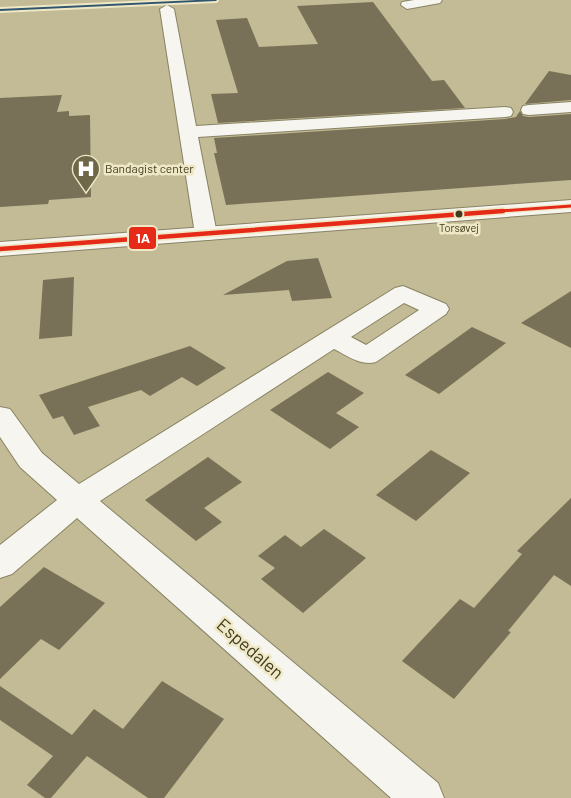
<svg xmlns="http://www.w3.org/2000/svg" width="571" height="798" font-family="Barlow,sans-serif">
<rect width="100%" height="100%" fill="#c2bb95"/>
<!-- building -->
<path fill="#797157" d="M373,2l59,79 12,-1 21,28 -247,15 -7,-29 27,-1 -22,-73 31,-2 12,29 59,-3 -21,-38z
M549,71l22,4v25l-46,4z
M62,95l-5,17 12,-1v5l21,-1 1,82 -42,3 -1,4 -48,3v-109z
M520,111l3,5 6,1 42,-3v66l-345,25 -12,-52h3l-3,-15 291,-19 11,-2z
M318,258l14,40 -40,3 -3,-11 -66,5 64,-34z
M74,277l-2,59 -33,3 4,-59z
M571,291v57l-50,-25z
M472,327l34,16 -67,51 -34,-19z
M190,346l36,22 -29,18 -15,-9 -32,19 -9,-6 -53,17 12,19 -26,9 -11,-19 -10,3 -14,-24z
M328,372l36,21 -28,20 23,14 -29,22 -60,-39z
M431,450l39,23 -54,48 -40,-26z
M208,457l34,25 -38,26 18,14 -26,19 -51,-41z
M571,498v88l-17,-11 -46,56 3,1 -57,67 -52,-38 58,-62 14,9 48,-54 -5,-3z
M324,529l42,29 -63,55 -42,-34 14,-11 -17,-12 27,-21 16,12z
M44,567l61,36 -46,47 -18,-11 -41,40v-72z
M162,681l62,38 -60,79h-16l-61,-42 -36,42h-6l-18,-13 26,-29 -53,-36v-34l72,49 22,-26 29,20z"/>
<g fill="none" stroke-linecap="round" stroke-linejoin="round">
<defs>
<path id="minor" d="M414,0h28l-2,3 -33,6 -6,-4 1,-3z
M167,5l7,4 22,117 309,-19 6,1 2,4 -2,4 -6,1 -307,20 19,97 -3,5 -8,1 -8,-1 -3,-5 -35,-225z
M571,102v10l-42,3 -6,-1 -2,-4 2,-4 6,-1z
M403,286l43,18 3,5 -3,5 -70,48c-16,4 -28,-6 -42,-13l-234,152 338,282 6,15h-53l-314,-280 -65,56 -12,4v-33l57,-45 -37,-33 -20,-30v-30l10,2 32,44 37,31 316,-196zM404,303l15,7 -53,35 -15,-8z"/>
<path id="tertiary" d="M571,200v12l-571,44v-14z"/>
</defs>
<!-- minor casing -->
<use href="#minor" stroke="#888364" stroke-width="2"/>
<!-- tertiary casing -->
<use href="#tertiary" stroke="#888364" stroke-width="2"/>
<!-- minor -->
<use href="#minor" fill="#f6f5ef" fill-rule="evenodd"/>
<!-- tertiary -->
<use href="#tertiary" fill="#f6f5ef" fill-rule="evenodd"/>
<defs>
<path id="bus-1-far1" d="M486,212l85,-6"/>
<path id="bus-1" d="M0,249l503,-38"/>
</defs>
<!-- bus-1-far1 casing -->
<use href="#bus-1-far1" stroke="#efe8c6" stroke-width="5.5"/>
<!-- bus-1 casing -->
<use href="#bus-1" stroke="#efe8c6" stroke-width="8"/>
<!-- bus-1-far1 -->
<use href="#bus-1-far1" stroke="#e52b18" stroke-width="3"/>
<!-- bus-1 -->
<use href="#bus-1" stroke="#e52b18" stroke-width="4.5"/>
<defs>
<path id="rail-1" d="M197,0h20l-1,1 -216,10v-2z"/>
</defs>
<!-- rail-1 casing -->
<use href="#rail-1" stroke="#efe8c6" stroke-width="4"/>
<!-- rail-1 -->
<use href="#rail-1" fill="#30556e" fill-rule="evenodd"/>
</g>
<!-- icons -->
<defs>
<symbol id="hospital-pin" viewBox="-11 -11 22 30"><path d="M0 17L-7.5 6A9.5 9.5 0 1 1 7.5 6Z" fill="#6e6848" stroke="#efe8c6"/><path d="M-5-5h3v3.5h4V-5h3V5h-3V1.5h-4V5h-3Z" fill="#fff"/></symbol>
</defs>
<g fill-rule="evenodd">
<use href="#hospital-pin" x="70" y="153" width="32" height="43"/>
</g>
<!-- markers -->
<circle fill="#413c1f" stroke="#efe8c6" stroke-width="2" cx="459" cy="214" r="4.5"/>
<g text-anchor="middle" stroke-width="5" stroke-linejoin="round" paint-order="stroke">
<!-- far-bus labels -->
<g font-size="11" fill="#413c1f" stroke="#efe8c6">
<text x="459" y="232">Torsøvej</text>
</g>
<!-- far-poi labels -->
<g font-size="12" fill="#413c1f" stroke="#efe8c6" text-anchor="start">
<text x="105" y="173">Bandagist center</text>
</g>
<!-- near-street labels -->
<g font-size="18" fill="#413c1f" stroke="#efe8c6">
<text transform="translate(250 649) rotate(41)" y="6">Espedalen</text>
</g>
</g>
<rect stroke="#efe8c6" stroke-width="2" x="128" y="226" width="29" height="24" rx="5" fill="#e52b18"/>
<g font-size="14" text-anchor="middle" font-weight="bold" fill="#fff">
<text x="143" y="243">1A</text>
</g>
</svg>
